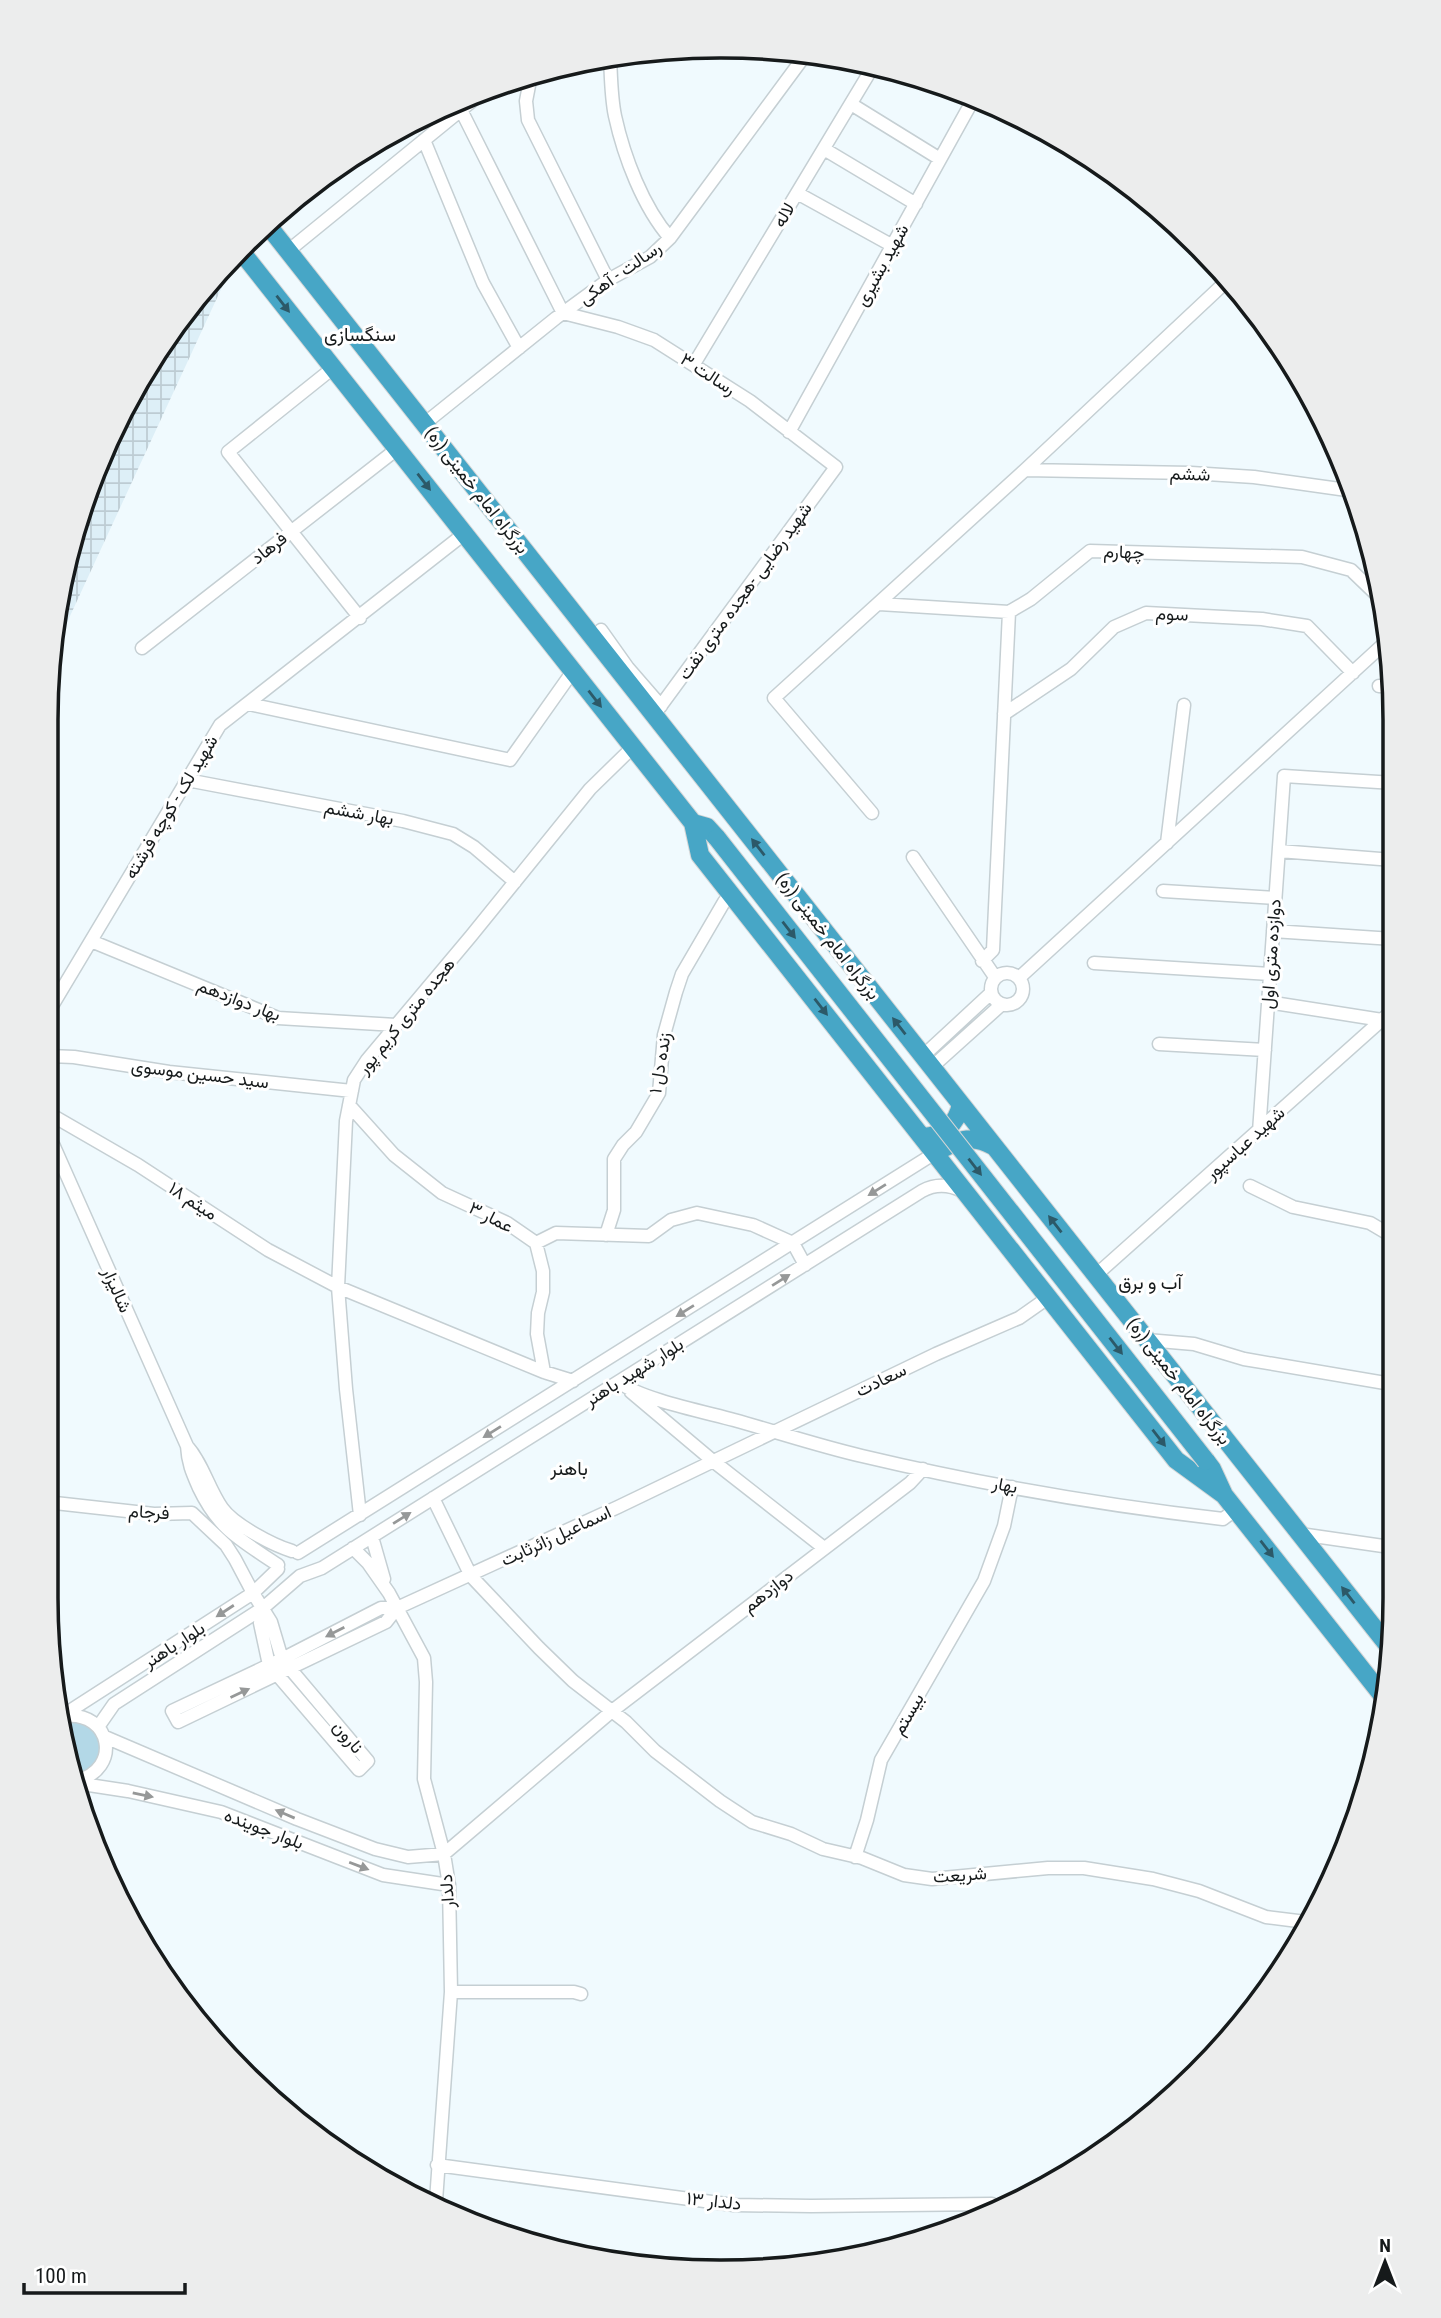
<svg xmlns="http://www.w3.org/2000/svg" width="1441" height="2318" font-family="'Roboto Condensed',Vazirmatn,sans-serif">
<defs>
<pattern id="industrial-grid" width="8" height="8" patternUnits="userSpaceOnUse" patternTransform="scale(1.75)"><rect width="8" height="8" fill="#ddeff7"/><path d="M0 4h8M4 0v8" fill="none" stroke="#bdccd3"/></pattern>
</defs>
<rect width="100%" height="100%" fill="#f0fafe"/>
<!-- industrial -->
<path fill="url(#industrial-grid)" d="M223,269l6,3 -165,357 -13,82v-78l46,-171 88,-153z"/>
<!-- green -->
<path fill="#b3d8e7" d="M75,1721c34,10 34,45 0,55l-9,-54z"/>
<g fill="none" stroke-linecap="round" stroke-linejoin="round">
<defs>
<path id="minor" d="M610,57c1,19 1,40 5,59 9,41 28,91 55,122
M531,75l-5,26 2,19 80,160
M954,91l18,11
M851,104l89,55
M461,110l102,203 55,14 36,13 96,61 86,66 -182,248
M424,140l59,143 36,65
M824,149l92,55
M797,193l96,53
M288,251l200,-163
M694,364l180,-299
M333,368l-105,84 132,166
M424,424l132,-106 52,-38 42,-23 20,-19 136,-184
M789,432l185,-334
M1025,470l166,3 63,4 100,14
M879,604l130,8 22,-13 59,-48 212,6 49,13 27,26
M601,630l27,38 33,38
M142,648l255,-199
M1379,686l15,1
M249,704l261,56 63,-89
M1004,714l67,-45 43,-42 32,-14 116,6 45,7 46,47
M187,780l216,41 50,13 21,13 41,35
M872,813l-98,-115 251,-228 205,-192
M1167,843l17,-138
M1279,851l114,9
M913,857l82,120
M1163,891l112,7
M1273,931l120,8
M91,941l187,77 118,7
M982,961l11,-11 16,-338
M1094,963l176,11
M991 989a16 16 0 1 1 32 0a16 16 0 1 1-32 0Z
M1020,977l367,-336
M1268,1002l114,18
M49,1011l171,-286 244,-191
M1159,1044l106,6
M49,1056l25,1 95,15 183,19
M923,1056l68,-63
M932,1067l70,-63
M349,1105l45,50 48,38 65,30 29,20 7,28v21l-5,21 -1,21 7,38
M48,1113l90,52 130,85 70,37 206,85 29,9
M1259,1132l25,-356 110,7
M48,1133l139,313c16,18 21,42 35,62 12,17 51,37 70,43
M1250,1186l43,21 77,16 22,13
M606,1235l8,-25v-51l9,-14 13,-13 23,-39 5,-58 12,-43 6,-18 42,-72 7,-9
M536,1243l20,-10 93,3 22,-16 26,-7 56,12 40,18 12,22
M1096,1275l297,-265
M1147,1340l47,4 50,15 147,25
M619,1382c21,17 86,30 115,38 43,12 85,26 128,36 118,28 240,49 361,63l12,-9
M631,1392l82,69 111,87
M187,1446c1,17 5,26 12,42 20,42 42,52 79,77
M433,1498l38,78 68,72 34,33 53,41 29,29 65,50 32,21 39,12 32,15 39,9 42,17 28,4 116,-11h36l69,11 46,12 67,26 40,5
M46,1502l108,12 38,-1 34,32 9,14 18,34 18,29 11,37 86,102 -9,9 -90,-105 -9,-42 3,-15
M360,1515l-14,-126 -8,-102 8,-166 8,-41 13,-20 104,-124 119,-147 43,-42
M1300,1534l90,13
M372,1537l12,42
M353,1548l15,15 21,30 35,65 2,24 -2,97 20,75 5,31 2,107 -15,209
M298,1553l637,-400
M397,1608l-11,14 -208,100 -6,-11 110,-52 99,-51h16l221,-101 318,-153 83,-36 30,-21
M65,1714l188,-121 25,-24
M65,1716c46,-5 58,53 11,65
M98,1727l16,-23 149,-96 37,-32 22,-8 600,-377c13,-7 26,-7 40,0
M105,1737l192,82 78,30 33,8 36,-3
M76,1783l52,8 93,21 162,63 66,10
M444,1854l168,-143 298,-228 13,-14
M855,1857l12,-37 14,-60 103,-179 20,-55 8,-39
M451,1992h123l7,2
M437,2165l297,40 77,1 181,-2"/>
<path id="highway" d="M266,223l1124,1425
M240,250l453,573 7,32 476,605 48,35
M693,823l14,4 10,11
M923,1137c20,-1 34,-13 38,-33
M935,1153c20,-12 36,-20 58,-7
M1206,1461l6,8 12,26 162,205"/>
</defs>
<!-- minor casing -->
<use href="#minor" stroke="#c5cfd3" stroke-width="15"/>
<!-- highway casing -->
<use href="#highway" stroke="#d5d6d6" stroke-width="20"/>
<!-- minor -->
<use href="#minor" stroke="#fff" stroke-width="12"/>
<!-- highway -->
<use href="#highway" stroke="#47a6c6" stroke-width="18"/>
<defs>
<path id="highway-bridge" d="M717,838l489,623"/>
</defs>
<!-- highway-bridge casing -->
<use href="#highway-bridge" stroke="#d5d6d6" stroke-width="20" stroke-linecap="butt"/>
<!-- highway-bridge -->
<use href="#highway-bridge" stroke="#47a6c6" stroke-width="18"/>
</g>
<!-- one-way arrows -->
<defs><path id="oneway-solid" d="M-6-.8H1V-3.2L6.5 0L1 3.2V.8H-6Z" transform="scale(1.75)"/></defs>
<g fill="#2c5968">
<use href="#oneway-solid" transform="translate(283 304) rotate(52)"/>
<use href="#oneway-solid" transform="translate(424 482) rotate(52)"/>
<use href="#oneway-solid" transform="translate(595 699) rotate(52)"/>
<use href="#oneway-solid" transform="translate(758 847) rotate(-128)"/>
<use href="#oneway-solid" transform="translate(789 930) rotate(52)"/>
<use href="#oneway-solid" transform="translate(821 1007) rotate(52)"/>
<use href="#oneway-solid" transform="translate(899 1026) rotate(-128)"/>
<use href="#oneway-solid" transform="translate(975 1167) rotate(52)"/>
<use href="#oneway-solid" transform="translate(1055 1224) rotate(-128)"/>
<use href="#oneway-solid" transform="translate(1116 1346) rotate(52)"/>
<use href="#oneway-solid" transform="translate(1159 1438) rotate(52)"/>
<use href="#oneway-solid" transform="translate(1267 1549) rotate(52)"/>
<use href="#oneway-solid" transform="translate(1348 1595) rotate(-128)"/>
</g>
<g fill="#969898">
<use href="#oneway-solid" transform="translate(877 1190) rotate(148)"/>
<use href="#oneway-solid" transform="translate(781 1280) rotate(-32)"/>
<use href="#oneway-solid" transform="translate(685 1311) rotate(148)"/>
<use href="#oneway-solid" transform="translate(492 1432) rotate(148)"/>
<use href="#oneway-solid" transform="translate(402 1518) rotate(-32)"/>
<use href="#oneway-solid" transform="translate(225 1611) rotate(147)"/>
<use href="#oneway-solid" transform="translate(335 1632) rotate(153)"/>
<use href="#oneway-solid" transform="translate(240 1693) rotate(-25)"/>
<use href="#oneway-solid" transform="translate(143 1795) rotate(12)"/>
<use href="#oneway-solid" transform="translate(285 1814) rotate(-157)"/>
<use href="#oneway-solid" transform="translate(359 1866) rotate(21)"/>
</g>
<g text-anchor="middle" stroke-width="6" stroke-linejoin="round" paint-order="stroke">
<!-- street labels -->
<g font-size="18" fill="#161a1b" stroke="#fff">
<text transform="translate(784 215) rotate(-59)" y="6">لاله</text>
<text transform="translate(882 265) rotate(-61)" y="6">شهید بشیری</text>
<text transform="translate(620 273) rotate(-35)" y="6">رسالت - آهکی</text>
<text transform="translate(708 374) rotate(33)" y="6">رسالت ۳</text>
<text transform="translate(1190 474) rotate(2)" y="6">ششم</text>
<text transform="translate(477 490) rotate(52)" y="6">بزرگراه امام خمینی (ره)</text>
<text transform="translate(269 548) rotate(-38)" y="6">فرهاد</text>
<text transform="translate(1124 552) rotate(2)" y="6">چهارم</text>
<text transform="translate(745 591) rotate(-54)" y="6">شهید رضایی -هجده متری نفت</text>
<text transform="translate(1172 614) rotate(3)" y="6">سوم</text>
<text transform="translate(171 807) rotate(-59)" y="6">شهید لک - کوچه فرشته</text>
<text transform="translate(359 813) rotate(10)" y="6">بهار ششم</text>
<text transform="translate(828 936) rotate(52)" y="6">بزرگراه امام خمینی (ره)</text>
<text transform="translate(1271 954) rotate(-86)" y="6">دوازده متری اول</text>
<text transform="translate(239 1000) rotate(21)" y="6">بهار دوازدهم</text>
<text transform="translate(406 1016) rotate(-51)" y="6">هجده متری کریم پور</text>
<text transform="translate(660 1063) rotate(-81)" y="6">زنده دل ۱</text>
<text transform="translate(200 1074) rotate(7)" y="6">سید حسین موسوی</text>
<text transform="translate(1245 1143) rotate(-42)" y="6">شهید عباسپور</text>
<text transform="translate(193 1201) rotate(33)" y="6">میثم ۱۸</text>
<text transform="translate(491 1217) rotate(27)" y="6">عمار ۳</text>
<text transform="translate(117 1290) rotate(66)" y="6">شالیزار</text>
<text transform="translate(634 1372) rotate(-32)" y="6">بلوار شهید باهنر</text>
<text transform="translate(881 1380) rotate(-26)" y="6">سعادت</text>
<text transform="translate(1179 1381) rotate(52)" y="6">بزرگراه امام خمینی (ره)</text>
<text transform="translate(1005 1485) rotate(11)" y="6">بهار</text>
<text transform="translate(149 1512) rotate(3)" y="6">فرجام</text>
<text transform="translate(556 1536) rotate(-25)" y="6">اسماعیل زائرثابت</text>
<text transform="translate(768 1591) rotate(-38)" y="6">دوازدهم</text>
<text transform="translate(174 1645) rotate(-33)" y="6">بلوار باهنر</text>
<text transform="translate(908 1714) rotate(-60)" y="6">بیستم</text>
<text transform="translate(348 1737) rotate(50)" y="6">نارون</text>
<text transform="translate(264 1829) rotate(21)" y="6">بلوار جوینده</text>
<text transform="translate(960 1875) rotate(-4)" y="6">شریعت</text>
<text transform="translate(447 1891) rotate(-94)" y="6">دلدار</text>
<text transform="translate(714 2201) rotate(6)" y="6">دلدار ۱۳</text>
</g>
<!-- neighbourhood labels -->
<g font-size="19" fill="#161a1b" stroke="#fff">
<text x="360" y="341">سنگسازی</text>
<text x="1150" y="1289">آب و برق</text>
<text x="569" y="1475">باهنر</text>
</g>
</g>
<!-- crop -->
<path d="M0 0H1441V2318H0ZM720 58H721A662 662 0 0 1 1383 720V1598A662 662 0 0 1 721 2260H720A662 662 0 0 1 58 1598V720A662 662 0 0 1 720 58Z" fill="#eceded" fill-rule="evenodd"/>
<path fill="none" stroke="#161a1b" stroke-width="3.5" d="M720 58H721A662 662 0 0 1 1383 720V1598A662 662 0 0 1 721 2260H720A662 662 0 0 1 58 1598V720A662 662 0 0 1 720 58Z"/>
<!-- north arrow -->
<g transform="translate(1385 2262)" stroke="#ffffff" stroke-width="5" paint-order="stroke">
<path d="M0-5L12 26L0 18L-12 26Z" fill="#161a1b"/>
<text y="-10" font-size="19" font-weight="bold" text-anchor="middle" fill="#161a1b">N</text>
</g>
<!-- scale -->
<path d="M24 2283v10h161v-10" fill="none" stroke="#161a1b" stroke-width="3.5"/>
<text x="35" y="2283" font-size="21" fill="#161a1b" stroke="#ffffff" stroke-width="5" paint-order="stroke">100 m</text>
</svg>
